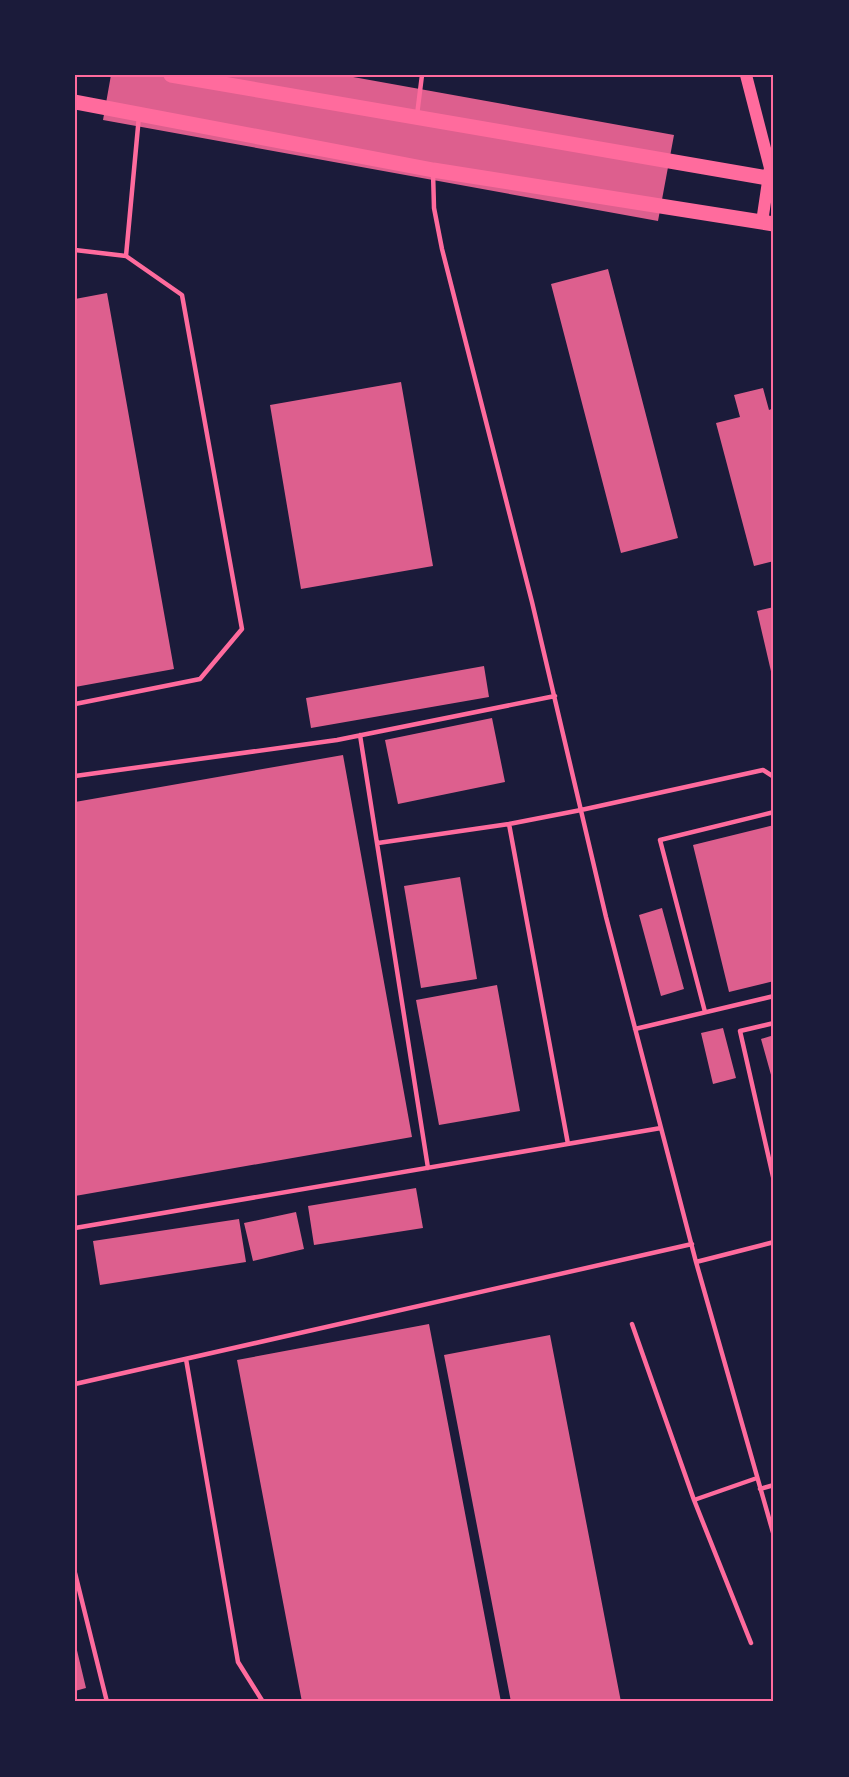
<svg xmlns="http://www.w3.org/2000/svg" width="849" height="1777" font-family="'Zilla Slab',serif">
<rect width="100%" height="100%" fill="#1b1b3a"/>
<!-- building -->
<path fill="#dd5f8e" d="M111,75h231l332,60 -16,86 -555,-101z
M608,269l70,269 -57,15 -70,-269z
M107,293l67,376 -99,18v-388z
M401,382l32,184 -132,23 -31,-184z
M763,388l6,22 5,-2v153l-20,5 -38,-143 24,-6 -6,-22z
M774,607v72l-1,1 -16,-69z
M484,666l5,31 -178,31 -5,-30z
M492,718l13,64 -107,22 -13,-64z
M343,755l69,382 -337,59v-394z
M774,825v156l-45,11 -36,-147z
M460,877l17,102 -56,9 -17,-102z
M662,908l22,81 -23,7 -22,-81z
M497,985l23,126 -81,14 -23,-125z
M723,1028l13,50 -23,6 -12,-51z
M774,1035v47h-1l-12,-43z
M416,1188l7,40 -109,17 -6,-39z
M296,1212l8,37 -51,12 -9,-38z
M239,1219l7,43 -146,23 -7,-44z
M429,1324l72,378h-199l-65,-342z
M550,1335l71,367h-110l-67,-347z
M75,1642l11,46 -11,3z"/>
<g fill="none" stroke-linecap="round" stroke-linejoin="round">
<!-- service -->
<path stroke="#ff6b9d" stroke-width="4.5" d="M417,115l5,-40
M433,172l1,36 8,41 90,353 74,315 90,345 78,274
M75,250l51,6 13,-140
M75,704l125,-25 42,-50 -60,-334 -56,-39
M360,735l68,433
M75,776l262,-36 218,-44
M509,824l72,-14 182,-40 11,7
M378,843l131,-19 59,320
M705,1012l-45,-172 114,-28
M774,1023l-34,8 34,150
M635,1029l139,-33
M75,1228l586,-100
M696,1262l78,-20
M632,1324l62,176 63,-22
M186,1359l52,303 25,40
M75,1384l617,-140
M760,1489l14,-4
M694,1500l57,143
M75,1573l32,129"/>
<!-- secondary -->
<path stroke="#ff6b9d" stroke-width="12" d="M746,75l24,93 -8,54"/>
<!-- primary -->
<path stroke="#ff6b9d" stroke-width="15" d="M171,75l603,104
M75,102l358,68 341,54"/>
</g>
<!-- border -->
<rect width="849" height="1777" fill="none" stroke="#1b1b3a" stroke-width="153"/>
<rect x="76" y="76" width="696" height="1624" fill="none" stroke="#ff6b9d" stroke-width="2"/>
</svg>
